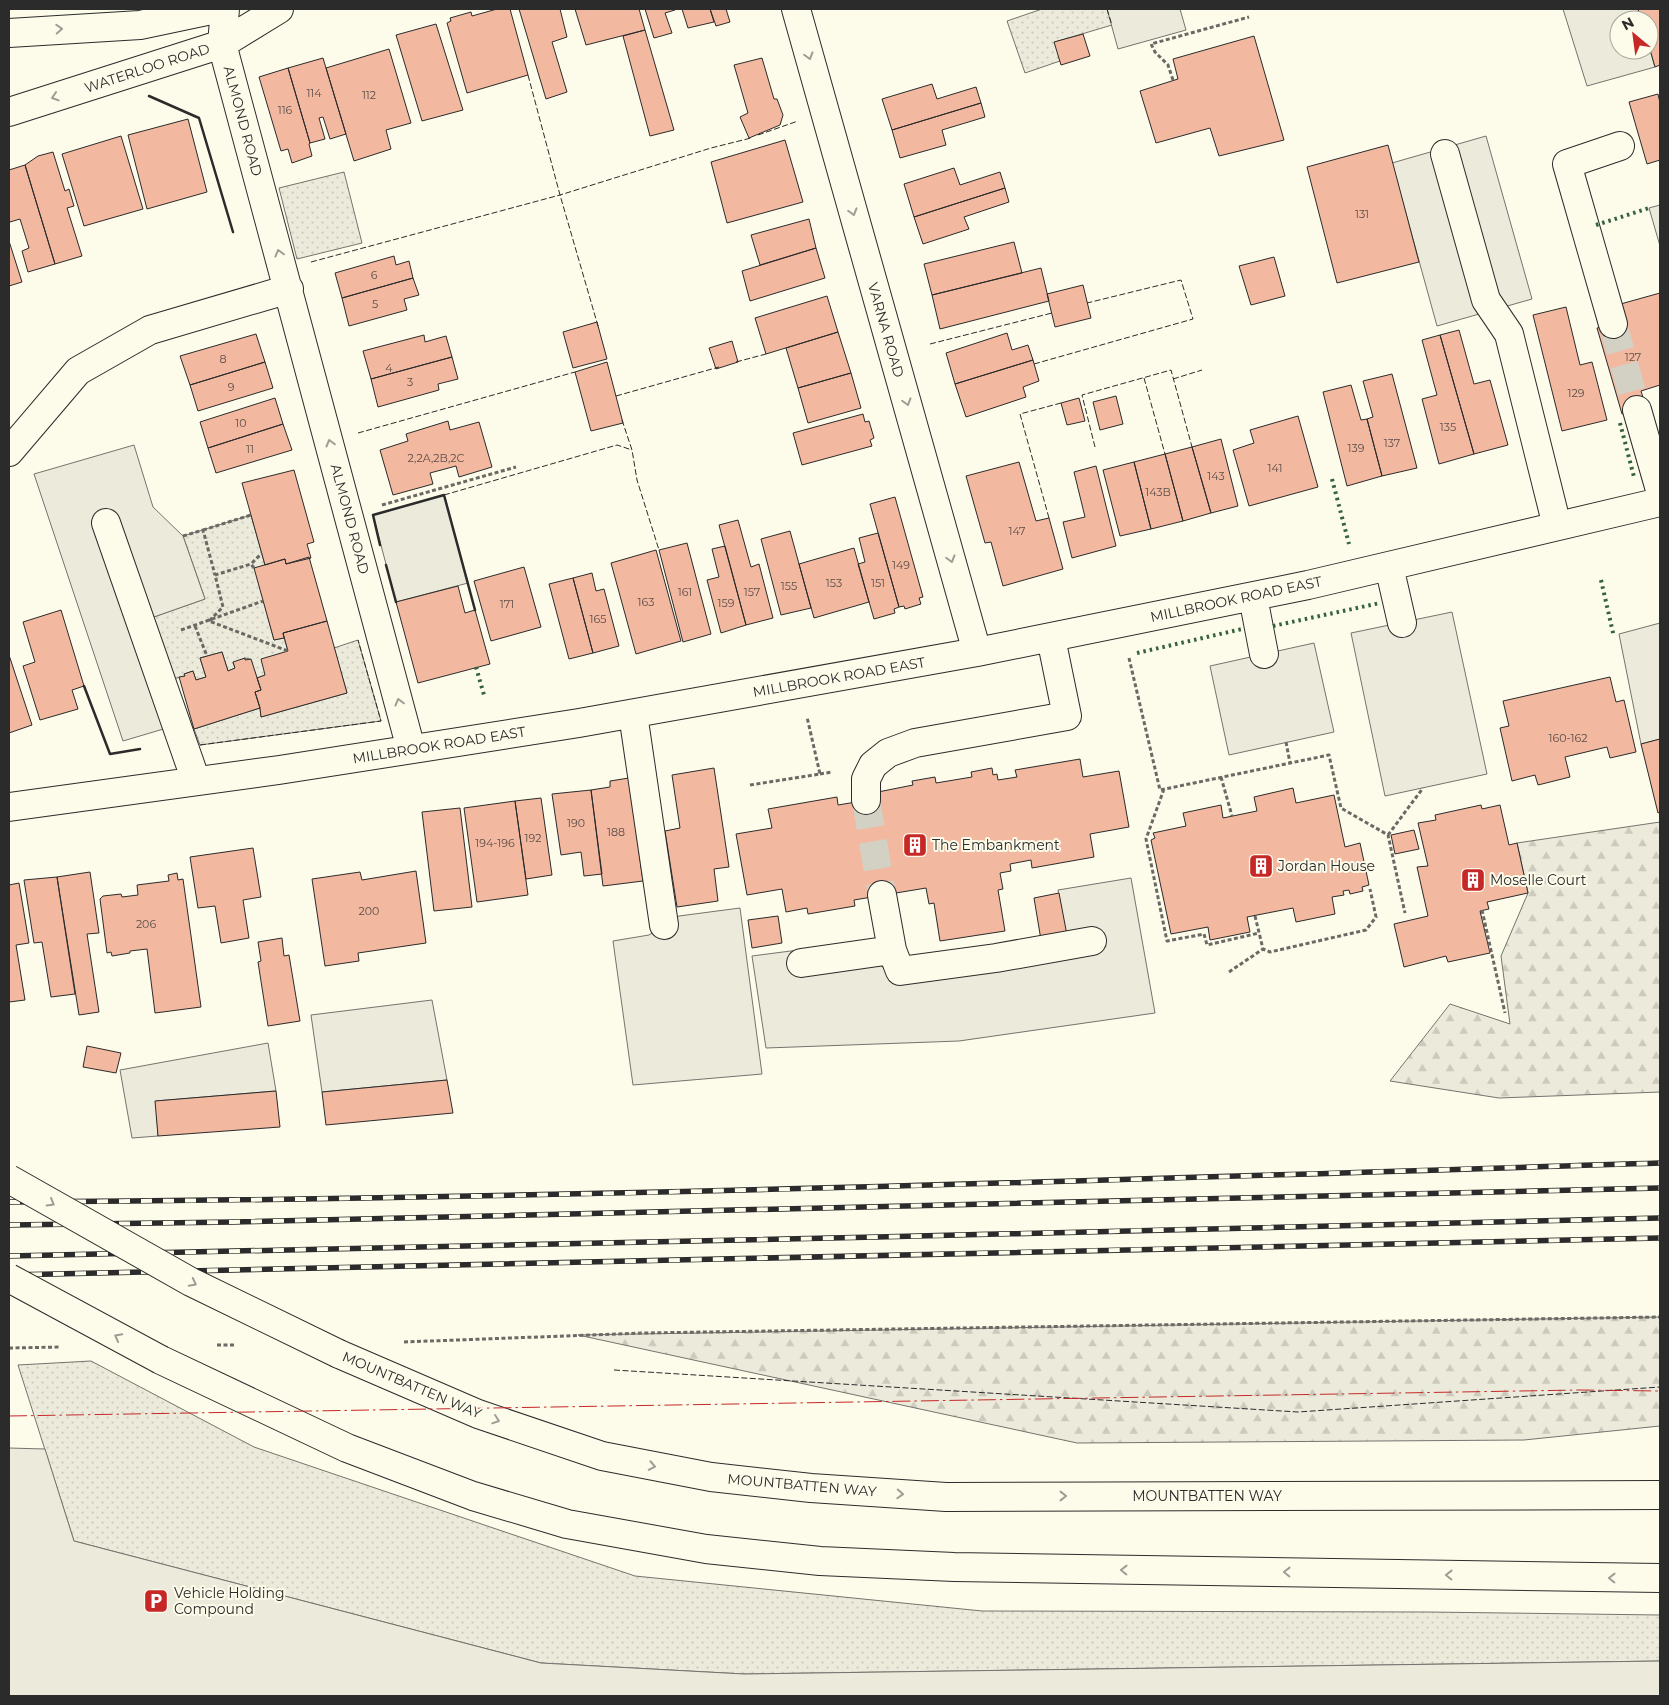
<svg xmlns="http://www.w3.org/2000/svg" width="1669" height="1705" font-family="Montserrat,sans-serif">
<defs>
<pattern id="grass-dots" width="8" height="8" patternUnits="userSpaceOnUse" patternTransform="scale(1.25)"><rect width="8" height="8" fill="#ecebdb"/><path d="M2 2h.1M6 6h.1" fill="none" stroke="#cbcabc" stroke-width="1.8" stroke-linecap="round"/></pattern>
<pattern id="forest-firs" width="22" height="20" patternUnits="userSpaceOnUse" patternTransform="scale(1.25)"><rect width="22" height="20" fill="#ecebdb"/><path d="M5 1l3.5 6h-7zM16 11l3.5 6h-7z" fill="#cbcabc"/></pattern>
</defs>
<rect width="100%" height="100%" fill="#fdfbea"/>
<!-- grass -->
<path fill="url(#grass-dots)" stroke="#74746e" d="M1042,9h65l5,16 -57,17 5,19 -35,12 -18,-52z
M344,172l18,71 -65,16 -18,-71z
M251,515l14,50 -10,4 19,71 10,-2 4,13 -23,24 -8,3 -7,-19 -5,-1 -12,5 2,5 -7,3 -6,-19 -22,6 6,19 -10,3 -3,-9 -9,3 1,2 -12,3 -22,-61 54,-19 -22,-63z
M358,640l23,81 -181,24 -6,-16 66,-21 1,9 86,-24 -13,-45z
M91,1361l163,86 381,129 347,35 446,1 232,3v46l-916,13 -203,-11 -467,-122 -56,-176z"/>
<!-- forest -->
<path fill="url(#forest-firs)" stroke="#74746e" d="M1660,822v270l-161,6 -109,-17 60,-77 60,20 -9,-68 27,-63 -11,-50z
M1660,1317v109l-136,14 -447,3 -499,-108z"/>
<!-- parking -->
<path fill="#eceadb" stroke="#74746e" d="M1107,9h73l6,21 -68,19z
M1563,9h75l3,11h-22v30h30v-4l6,21 -68,19z
M1486,136l46,163 -95,27 -45,-163z
M1660,205v41l-11,-38z
M134,445l19,62 30,29 22,63 -54,19 36,104 -64,19 -89,-267z
M444,495l24,88 -72,19 -23,-87z
M1452,612l35,162 -102,22 -34,-163z
M1660,623v116l-19,5 -22,-110z
M1314,643l20,89 -105,23 -19,-89z
M1131,878l24,135 -196,28 -193,7 -14,-92 124,-16 6,27 184,-32 -8,-45z
M740,908l22,166 -129,11 -20,-144 36,-6 30,-19z
M432,1000l15,80 -125,12 -11,-77z
M268,1043l8,48 -120,10 2,35 -26,2 -12,-68z
M9,1448l36,1 29,92 467,122 203,11 916,-13v35h-1651z"/>
<!-- building -->
<path fill="#f2b8a0" stroke="#2b2b2b" d="M497,9h13l18,66 -61,18 -20,-70 4,-2 -1,-3 21,-6 1,4z
M519,9h41l7,28 -15,5 15,50 -21,7z
M575,9h64l6,21 -59,15z
M645,9h29l1,1 -10,3 7,20 -18,5z
M682,9h28l4,13 -26,6z
M710,9h16l4,13 -14,4z
M1638,9h22v56l-5,2 -6,-21v-26h-8z
M436,24l27,86 -41,11 -26,-86z
M645,30l29,100 -24,6 -27,-100z
M1083,34l7,22 -29,9 -7,-23z
M1254,36l30,104 -65,16 -9,-28 -54,15 -16,-52 38,-12 -5,-20z
M389,49l22,74 -25,7 5,19 -37,12 -28,-93z
M323,58l23,76 -16,5 -7,-22 -4,1 6,21 -15,4 -22,-75z
M762,58l12,41h3l6,16 -3,10 -31,13 -9,-21 8,-4 -14,-48z
M288,68l22,75 -1,1 3,12 -20,7 -4,-14 -7,2 -22,-74z
M932,84l5,15 39,-12 5,16 -89,27 -10,-31z
M1658,94l2,9v57l-13,4 -18,-62z
M981,103l4,14 -43,13 4,15 -46,13 -8,-28z
M188,119l19,73 -60,17 -19,-74z
M121,136l22,73 -59,17 -22,-72z
M785,140l18,62 -76,21 -16,-61z
M1388,145l31,117 -82,21 -30,-116z
M53,152l12,39 4,-2 5,17 -7,2 15,48 -27,8 -30,-99 13,-9z
M25,165l30,99 -27,8 -6,-21 7,-3 -9,-29 -10,3 -1,-3v-49z
M954,168l6,17 40,-13 5,16 -91,29 -10,-33z
M1005,188l4,14 -45,15 5,12 -46,15 -9,-27z
M809,219l7,29 -56,17 -9,-30z
M9,241l13,41 -13,4z
M1014,242l8,31 -90,22 -8,-31z
M816,248l9,30 -75,23 -8,-30z
M394,256l2,9 13,-4 4,17 -71,20 -7,-25z
M1274,257l11,39 -34,9 -12,-39z
M1041,268l8,33 -109,28 -8,-34z
M413,278l6,17 -15,4 3,11 -58,16 -7,-28z
M1083,285l8,33 -36,9 -8,-33z
M1660,293v92l-19,6 5,16 -24,7 -25,-86 25,-6 -5,-17z
M827,296l11,36 -72,22 -11,-36z
M1566,307l14,58 12,-3 15,58 -45,11 -29,-116z
M597,322l10,37 -34,9 -10,-36z
M1459,330l15,54 16,-4 18,65 -34,9 -34,-119z
M838,332l13,41 -53,15 -12,-40z
M1007,333l5,17 16,-5 5,15 -78,24 -9,-31z
M256,334l9,28 -75,23 -10,-29z
M424,335l1,7 21,-6 6,21 -81,22 -8,-28z
M1440,335l34,119 -35,10 -17,-65 15,-4 -15,-55z
M732,341l6,21 -22,7 -7,-21z
M452,357l6,22 -20,5 1,6 -61,17 -7,-28z
M1033,360l6,21 -16,6 3,10 -60,20 -11,-33z
M265,362l8,26 -75,23 -8,-26z
M607,362l16,61 -32,8 -16,-59z
M851,373l10,35 -53,15 -10,-35z
M1392,374l25,94 -35,8 -15,-57 6,-2 -10,-36z
M1351,385l10,35 6,-1 15,57 -35,10 -24,-94z
M1116,396l7,28 -23,6 -7,-28z
M275,398l8,26 -75,24 -8,-26z
M1079,398l6,23 -18,4 -6,-22z
M863,414l2,8 4,-1 5,17 -4,2 2,6 -70,19 -9,-32z
M1298,416l20,71 -69,19 -16,-56 21,-7 -4,-13z
M448,421l2,9 29,-8 13,45 -33,10 -3,-11 -26,7 3,11 -40,11 -13,-45 28,-9 -2,-7z
M283,424l9,26 -76,23 -8,-25z
M1221,439l17,67 -27,7 -19,-66z
M1192,447l19,66 -28,8 -18,-67z
M1165,454l18,67 -32,8 -17,-67z
M1019,462l17,59 13,-3 14,51 -60,17 -12,-44 -6,1 -19,-67z
M1134,462l17,67 -31,7 -17,-66z
M1096,466l20,80 -44,12 -9,-36 22,-5 -11,-45z
M294,470l20,72 -7,2 4,14 -25,6 -1,-5 -20,6 -23,-82z
M895,497l28,100 -4,1 2,6 -16,5 -1,-3 -5,1 -29,-103z
M738,520l13,47 8,-3 14,54 -27,7 -27,-100z
M790,531l21,77 -30,7 -20,-76z
M878,533l21,74 -5,2 1,4 -21,6 -16,-55 7,-2 -6,-24z
M687,543l24,91 -28,8 -24,-92z
M725,546l21,79 -25,8 -14,-53 12,-3 -7,-28z
M854,548l15,54 -55,16 -15,-54z
M656,550l25,91 -45,13 -25,-91z
M309,557l18,64 -44,12 1,5 -10,2 -20,-72 31,-9 1,5z
M524,567l17,60 -50,14 -17,-60z
M592,573l4,18 8,-2 15,57 -26,7 -20,-75z
M573,578l20,75 -24,6 -20,-75z
M458,586l7,27 10,-3 15,54 -72,19 -22,-81z
M61,610l23,76 -12,4 6,19 -38,11 -17,-54 12,-4 -12,-40z
M327,621l20,72 -86,24 -1,-9 -5,-16 6,-2 -4,-12 8,-3 -4,-16 27,-8 -5,-18z
M222,652l6,19 7,-3 -2,-6 12,-4v2l6,-1 10,31 -6,2 5,16 -66,21 -15,-52 6,-1 -1,-2 9,-3 3,9 10,-3 -6,-19z
M9,655l23,70 -23,8z
M1610,677l6,25 8,-2 12,52 -26,6 -3,-11 -42,10 5,20 -32,8 -3,-10 -23,6 -12,-53 9,-2 -6,-25z
M1660,739v73l-2,1 -17,-69z
M1080,759l3,18 36,-6 10,56 -39,7 4,23 -62,11 -1,-8 -21,4 1,7 -11,2 3,16 -5,1 7,41 -65,10 -6,-38 -5,1 -3,-16 -72,12 1,6 -47,8 -1,-6 -21,4 -4,-23 -35,6 -11,-61 36,-6 -4,-19 69,-12 1,8 36,-6 -1,-6 40,-8 -1,-4 23,-4 1,6 36,-6 -1,-5 21,-4 1,7 4,-1 1,6 19,-3 -2,-7z
M714,768l15,99 -15,2 4,32 -41,6 -12,-76 15,-3 -8,-53z
M629,778l14,103 -40,5 -12,-96 19,-3v-6z
M1293,788l3,15 38,-8 11,52 15,-4 9,42 -7,2 1,4 -13,3 -1,-4 -6,1 1,4 -12,2 3,17 -39,8 -3,-14 -46,9 3,15 -40,8 -2,-13 -37,7 -20,-94 4,-2 -2,-5 33,-7 -3,-13 38,-8 2,13 34,-7 -3,-14z
M591,790l11,84 -18,2 -3,-24 -20,3 -9,-61z
M541,798l11,77 -26,4 -11,-78z
M515,801l13,94 -51,7 -13,-94z
M1481,805l1,4 18,-4 9,40 8,-2 11,50 -41,9 2,7 -9,2 10,42 -42,9 -2,-6 -42,11 -10,-43 34,-8 -11,-49 11,-1 -10,-43 18,-3 -1,-5z
M460,808l12,99 -38,4 -12,-99z
M1414,830l5,19 -24,5 -4,-19z
M253,848l8,49 -18,3 6,38 -28,5 -6,-37 -17,2 -8,-51z
M416,871l10,72 -68,10 1,8 -34,5 -13,-87 48,-7 2,8z
M90,872l9,61 -12,1 12,78 -20,3 -22,-138z
M177,873l1,7 5,-1 18,128 -46,6 -8,-64 -17,2v2l-18,3 -1,-4 -4,1 -7,-54 3,-3 18,-2 1,3 16,-2 -1,-10 32,-4 -1,-6z
M57,877l18,117 -24,3 -9,-55 -8,1 -10,-63z
M19,883l10,60 -13,2 9,55 -16,2v-117z
M1059,893l8,42 -26,5 -7,-42z
M778,916l4,27 -30,5 -4,-28z
M282,938l2,18 5,-1 11,66 -32,5 -10,-64 3,-1 -3,-19z
M87,1046l34,7 -5,20 -33,-6z
M447,1080l6,33 -127,12 -4,-33z
M276,1091l4,36 -122,9 -3,-35z"/>
<g fill="none" stroke-linecap="round" stroke-linejoin="round">
<!-- minor-tunnel -->
<path stroke="#d3d1c4" stroke-width="28" stroke-dasharray="28 14" stroke-linecap="butt" d="M1613,324l24,86
M866,800l16,95"/>
<defs>
<path id="minor" d="M225,9l-3,35 189,705
M796,9l181,643
M9,33l131,-8 76,-16
M9,112l213,-68 57,-35
M1445,154l41,146 23,34 48,192
M1613,324l-46,-160 53,-18
M1637,410l23,80
M9,452l69,-81 72,-41 139,-41
M106,523l90,258
M1389,566l13,57
M1253,597l11,57
M633,714l31,211
M866,800v-21l7,-14 15,-12 27,-10 152,-27 -16,-78
M9,807l270,-37 300,-47 398,-71 331,-67 352,-83
M892,950l8,21 96,-13 96,-17
M801,963l91,-13 -10,-55"/>
<path id="highway" d="M339,1354l139,60 124,42 109,21 100,11 135,9 714,-2
M161,1360l186,88 126,48 94,28 139,25 114,12 134,6 706,11"/>
</defs>
<!-- minor casing -->
<use href="#minor" stroke="#2b2b2b" stroke-width="30"/>
<!-- highway casing -->
<use href="#highway" stroke="#2b2b2b" stroke-width="30"/>
<!-- path -->
<path stroke="#6a6964" stroke-width="3" stroke-dasharray="4 2.5" stroke-linecap="butt" d="M1173,80l-5,-15 -13,-13 -4,-8 98,-27
M382,505l134,-38
M203,530l48,-15
M183,536l20,-6 12,45
M252,563l10,-10
M254,568l-3,-4 -36,11 8,32 -14,14 79,30
M195,626l12,30
M181,630l82,-29
M1129,658l31,132 169,-35 12,53 47,27 17,78
M1286,742l4,21
M820,774l12,-2
M1221,777l11,39
M750,785l70,-11 -13,-57
M1164,789l-18,50 21,102 37,-7 3,11 52,-12
M1388,835l35,-47
M1482,910l23,103
M1255,916l8,33 7,3 96,-22 10,-13 -6,-28
M1229,972l34,-23
M404,1342l240,-9 1016,-16
M217,1345h19
M9,1348l52,-1"/>
<!-- minor -->
<use href="#minor" stroke="#fdfbea" stroke-width="28"/>
<!-- highway -->
<use href="#highway" stroke="#fdfbea" stroke-width="28"/>
<defs>
<path id="rail" d="M9,1202c550,-3 1101,-22 1651,-39
M9,1225l225,-3 1426,-34
M9,1256l868,-19 783,-19
M9,1275l1651,-37"/>
</defs>
<!-- rail casing -->
<use href="#rail" stroke="#2b2b2b" stroke-width="5.5"/>
<!-- rail -->
<use href="#rail" stroke="#fdfbea" stroke-width="4" stroke-dasharray="11" stroke-linecap="butt"/>
<defs>
<path id="highway-bridge" d="M9,1179l182,103 148,72
M9,1278l152,82"/>
</defs>
<!-- highway-bridge casing -->
<use href="#highway-bridge" stroke="#2b2b2b" stroke-width="30" stroke-linecap="butt"/>
<!-- highway-bridge -->
<use href="#highway-bridge" stroke="#fdfbea" stroke-width="28"/>
<!-- hedge -->
<path stroke="#34623c" stroke-width="4" stroke-dasharray="2.5 4" stroke-linecap="butt" d="M1596,225l53,-17
M1620,423l14,54
M1332,479l17,65
M1601,580l13,57
M1273,626l107,-23
M1137,653l105,-24
M476,667l8,28"/>
<!-- fence -->
<path stroke="#2b2b2b" stroke-width="1" stroke-dasharray="6 2.5" stroke-linecap="butt" d="M1107,9l5,16
M528,75l32,120 38,131
M758,135l40,-14
M311,262l249,-67 151,-47 40,-10
M930,344l122,-31
M736,362l30,-8
M1034,364l159,-45 -12,-39 -94,23
M1144,378l21,76
M1173,379l29,-9
M616,396l103,-29
M622,420l10,30 5,30 22,70
M358,433l217,-61
M1095,447l-13,-52 89,-25 21,77
M444,495l173,-50 15,5
M1049,518l-29,-104 41,-11
M200,745l181,-24 -23,-81
M614,1370l684,42 362,-25"/>
<!-- wall -->
<path stroke="#2b2b2b" stroke-width="2.5" d="M149,96l50,22 34,114
M380,545l-7,-30 71,-20 31,115
M386,565l10,37
M84,686l26,68 30,-5"/>
<!-- power -->
<path stroke="#c62828" stroke-width="1" stroke-dasharray="18 4 2.5 4" stroke-linecap="butt" d="M9,1416l1571,-26 80,1"/>
</g>
<!-- one-way arrows -->
<defs><path id="oneway-chevron" d="M-2-3.5L2.5 0L-2 3.5" fill="none" stroke-width="1.6" stroke-linecap="round" stroke-linejoin="round" transform="scale(1.25)"/></defs>
<g stroke="#9e9d94">
<use href="#oneway-chevron" transform="translate(59 29) rotate(-3)"/>
<use href="#oneway-chevron" transform="translate(809 56) rotate(74)"/>
<use href="#oneway-chevron" transform="translate(55 97) rotate(162)"/>
<use href="#oneway-chevron" transform="translate(853 212) rotate(74)"/>
<use href="#oneway-chevron" transform="translate(279 253) rotate(-105)"/>
<use href="#oneway-chevron" transform="translate(907 402) rotate(74)"/>
<use href="#oneway-chevron" transform="translate(330 443) rotate(-105)"/>
<use href="#oneway-chevron" transform="translate(951 559) rotate(74)"/>
<use href="#oneway-chevron" transform="translate(399 702) rotate(-105)"/>
<use href="#oneway-chevron" transform="translate(51 1203) rotate(30)"/>
<use href="#oneway-chevron" transform="translate(193 1283) rotate(27)"/>
<use href="#oneway-chevron" transform="translate(118 1337) rotate(-152)"/>
<use href="#oneway-chevron" transform="translate(496 1420) rotate(19)"/>
<use href="#oneway-chevron" transform="translate(652 1466) rotate(11)"/>
<use href="#oneway-chevron" transform="translate(900 1494) rotate(3)"/>
<use href="#oneway-chevron" transform="translate(1063 1496)"/>
<use href="#oneway-chevron" transform="translate(1124 1570) rotate(-179)"/>
<use href="#oneway-chevron" transform="translate(1287 1572) rotate(-179)"/>
<use href="#oneway-chevron" transform="translate(1449 1575) rotate(-179)"/>
<use href="#oneway-chevron" transform="translate(1612 1578) rotate(-179)"/>
</g>
<!-- icons -->
<defs>
<symbol id="building-square" viewBox="-11 -11 22 22"><rect x="-9" y="-9" width="18" height="18" rx="4" fill="#c62828" stroke="#fdfbea"/><path d="M-4-6H4V6H1V3H-1V6H-4ZM-2.5-4.3h1.7v1.8h-1.7ZM.8-4.3h1.7v1.8H.8ZM-2.5-1h1.7V.8h-1.7ZM.8-1h1.7V.8H.8Z" fill="#fff"/></symbol>
<symbol id="parking-square" viewBox="-11 -11 22 22"><rect x="-9" y="-9" width="18" height="18" rx="4" fill="#c62828" stroke="#fdfbea"/><path d="M-3.5-5.5H1a3.5 3.5 0 0 1 0 7H-1V5.5H-3.5ZM-1-3.4V-.6H.8a1.4 1.4 0 0 0 0-2.8Z" fill="#fff"/></symbol>
</defs>
<g fill-rule="evenodd">
<use href="#building-square" x="901" y="831" width="28" height="28"/>
<use href="#building-square" x="1247" y="852" width="28" height="28"/>
<use href="#building-square" x="1459" y="866" width="28" height="28"/>
<use href="#parking-square" x="142" y="1587" width="28" height="28"/>
</g>
<g text-anchor="middle" stroke-width="4" stroke-linejoin="round" paint-order="stroke">
<!-- number labels -->
<g font-size="11" fill="#5d4e48">
<text x="314" y="97">114</text>
<text x="369" y="99">112</text>
<text x="285" y="114">116</text>
<text x="1362" y="218">131</text>
<text x="374" y="279">6</text>
<text x="375" y="308">5</text>
<text x="1633" y="361">127</text>
<text x="223" y="363">8</text>
<text x="389" y="372">4</text>
<text x="410" y="386">3</text>
<text x="231" y="391">9</text>
<text x="1576" y="397">129</text>
<text x="241" y="427">10</text>
<text x="1448" y="431">135</text>
<text x="1392" y="447">137</text>
<text x="1356" y="452">139</text>
<text x="250" y="453">11</text>
<text x="436" y="462">2,2A,2B,2C</text>
<text x="1275" y="472">141</text>
<text x="1216" y="480">143</text>
<text x="1158" y="496">143B</text>
<text x="1017" y="535">147</text>
<text x="901" y="569">149</text>
<text x="834" y="587">153</text>
<text x="878" y="587">151</text>
<text x="789" y="590">155</text>
<text x="685" y="596">161</text>
<text x="752" y="596">157</text>
<text x="646" y="606">163</text>
<text x="726" y="607">159</text>
<text x="507" y="608">171</text>
<text x="598" y="623">165</text>
<text x="1568" y="742">160-162</text>
<text x="576" y="827">190</text>
<text x="616" y="836">188</text>
<text x="533" y="842">192</text>
<text x="495" y="847">194-196</text>
<text x="369" y="915">200</text>
<text x="146" y="928">206</text>
</g>
<!-- street labels -->
<g font-size="14" fill="#2b2b2b" stroke="#fdfbea">
<text transform="translate(147 68) rotate(-18)" y="5">WATERLOO ROAD</text>
<text transform="translate(243 121) rotate(75)" y="5">ALMOND ROAD</text>
<text transform="translate(886 330) rotate(74)" y="5">VARNA ROAD</text>
<text transform="translate(350 519) rotate(75)" y="5">ALMOND ROAD</text>
<text transform="translate(1236 599) rotate(-12)" y="5">MILLBROOK ROAD EAST</text>
<text transform="translate(839 677) rotate(-10)" y="5">MILLBROOK ROAD EAST</text>
<text transform="translate(439 745) rotate(-9)" y="5">MILLBROOK ROAD EAST</text>
<text transform="translate(412 1385) rotate(23)" y="5">MOUNTBATTEN WAY</text>
<text transform="translate(802 1485) rotate(5)" y="5">MOUNTBATTEN WAY</text>
<text x="1207" y="1501">MOUNTBATTEN WAY</text>
</g>
<!-- poi labels -->
<g font-size="14" fill="#2b2b2b" stroke="#fdfbea" text-anchor="start">
<text x="932" y="850">The Embankment</text>
<text x="1278" y="871">Jordan House</text>
<text x="1490" y="885">Moselle Court</text>
<text x="174" y="1598">Vehicle Holding<tspan x="174" dy="16">Compound</tspan></text>
</g>
</g>
<!-- border -->
<rect width="1669" height="1705" fill="none" stroke="#2b2b2b" stroke-width="20"/>
<!-- north arrow -->
<g transform="translate(1634 35) rotate(331)"><circle r="24" fill="#fdfbea" stroke="#a9a89e"/>
<path d="M0-4L9 19L0 12L-9 19Z" fill="#c62828"/>
<text y="-8" font-size="14" font-weight="bold" text-anchor="middle" fill="#2b2b2b">N</text>
</g>
</svg>
